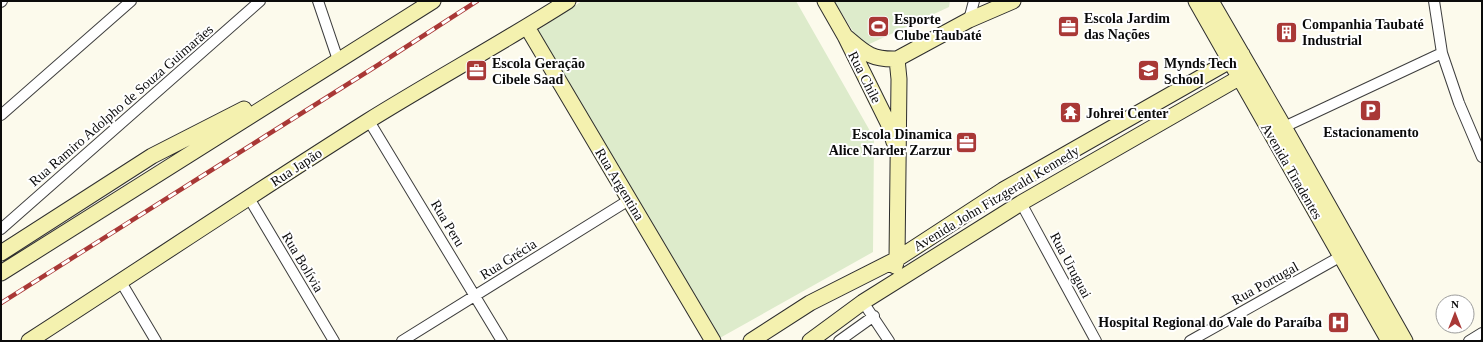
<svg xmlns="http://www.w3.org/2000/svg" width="1483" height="342" font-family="Georgia,serif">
<rect width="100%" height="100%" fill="#fcfaec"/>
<!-- pitch -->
<path fill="#ddebcb" d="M582,1h214l78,137 -1,114 -155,87 -183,-307z
M834,1h116l-1,6 -86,40z"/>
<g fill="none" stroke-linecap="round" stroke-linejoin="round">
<defs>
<path id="street" d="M318,1l20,59
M1434,1l8,52 17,50 23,54
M1,2l1,-1
M969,20l5,-19
M1,115l130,-114
M369,121l133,220
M1284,127l158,-74
M249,198l85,143
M1021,203l75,138
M1,229l259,-228
M121,282l35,59
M863,302l26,39
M402,341l227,-141
M839,341l35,-25
M1190,341l155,-87
M1469,341l13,-8"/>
<path id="secondary" d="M825,1l20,35 43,87 6,19
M1196,1l193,340
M1211,1l73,126 121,214
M527,27l186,314
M845,36c19,16 25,24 52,23l72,-39 44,-19
M1,253l151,-97 92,-47
M895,266l2,-7 2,-180 -2,-20
M1,273l432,-272
M29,341c113,-73 225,-148 339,-220 66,-41 134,-78 200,-120
M751,341l59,-38 87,-44 106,-69 239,-136
M810,341l53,-39 158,-99 230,-132"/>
</defs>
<!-- street casing -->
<use href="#street" stroke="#3e3e3e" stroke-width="12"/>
<!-- secondary casing -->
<use href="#secondary" stroke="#2d2d2d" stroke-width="17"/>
<!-- street -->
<use href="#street" stroke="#fff" stroke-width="10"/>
<!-- secondary -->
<use href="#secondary" stroke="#f4f1af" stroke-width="15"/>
<defs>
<path id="rail" d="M1,303l377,-238 99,-64"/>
</defs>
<!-- rail casing -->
<use href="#rail" stroke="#a93836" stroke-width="4.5"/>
<!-- rail -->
<use href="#rail" stroke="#fff" stroke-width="3" stroke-dasharray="9" stroke-linecap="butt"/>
</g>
<!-- icons -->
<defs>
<symbol id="office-square" viewBox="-11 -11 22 22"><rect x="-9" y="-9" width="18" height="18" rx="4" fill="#a93836" stroke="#fff"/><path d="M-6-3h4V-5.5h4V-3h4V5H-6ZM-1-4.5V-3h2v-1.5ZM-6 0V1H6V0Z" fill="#fff"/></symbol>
<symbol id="stadium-square" viewBox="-11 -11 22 22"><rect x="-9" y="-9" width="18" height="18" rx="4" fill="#a93836" stroke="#fff"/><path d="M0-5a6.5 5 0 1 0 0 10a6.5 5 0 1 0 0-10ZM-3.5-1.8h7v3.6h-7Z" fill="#fff"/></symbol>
<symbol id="building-square" viewBox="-11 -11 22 22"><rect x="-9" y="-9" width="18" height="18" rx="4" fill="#a93836" stroke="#fff"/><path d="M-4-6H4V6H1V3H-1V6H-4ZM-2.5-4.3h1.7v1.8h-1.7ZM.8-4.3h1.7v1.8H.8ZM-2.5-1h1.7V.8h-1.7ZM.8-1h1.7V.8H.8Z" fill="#fff"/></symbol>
<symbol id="school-square" viewBox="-11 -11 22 22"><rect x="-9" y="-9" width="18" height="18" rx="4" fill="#a93836" stroke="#fff"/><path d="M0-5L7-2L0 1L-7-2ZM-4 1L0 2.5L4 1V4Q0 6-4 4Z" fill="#fff"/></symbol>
<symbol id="parking-square" viewBox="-11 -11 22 22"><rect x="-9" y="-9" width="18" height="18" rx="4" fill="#a93836" stroke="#fff"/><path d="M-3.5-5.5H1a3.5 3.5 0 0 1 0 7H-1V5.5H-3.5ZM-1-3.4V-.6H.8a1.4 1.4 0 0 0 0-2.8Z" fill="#fff"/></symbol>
<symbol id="temple-square" viewBox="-11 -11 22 22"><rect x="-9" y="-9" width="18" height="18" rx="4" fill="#a93836" stroke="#fff"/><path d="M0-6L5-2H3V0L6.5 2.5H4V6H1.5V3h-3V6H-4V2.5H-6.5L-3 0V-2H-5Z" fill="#fff"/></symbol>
<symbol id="hospital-square" viewBox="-11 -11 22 22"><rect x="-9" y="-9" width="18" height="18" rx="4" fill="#a93836" stroke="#fff"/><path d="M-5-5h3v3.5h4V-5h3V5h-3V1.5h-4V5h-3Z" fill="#fff"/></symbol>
</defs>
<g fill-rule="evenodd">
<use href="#office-square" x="1056" y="14" width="25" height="25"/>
<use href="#stadium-square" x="866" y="14" width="25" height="25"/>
<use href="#building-square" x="1274" y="20" width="25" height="25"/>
<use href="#office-square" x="464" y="58" width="25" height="25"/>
<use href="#school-square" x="1136" y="58" width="25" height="25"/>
<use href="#parking-square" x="1358" y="98" width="25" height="25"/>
<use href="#temple-square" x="1058" y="100" width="25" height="25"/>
<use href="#office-square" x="954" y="130" width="25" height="25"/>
<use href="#hospital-square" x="1326" y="310" width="25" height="25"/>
</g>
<g text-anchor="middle" stroke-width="4" stroke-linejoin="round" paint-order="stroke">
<!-- poi labels -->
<g font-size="14" font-weight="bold" fill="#0b0b0b" stroke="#fff" text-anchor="start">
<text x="1084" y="23">Escola Jardim<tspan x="1084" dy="16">das Nações</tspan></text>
<text x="894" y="24">Esporte<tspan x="894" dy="16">Clube Taubaté</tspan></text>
<text x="1302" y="29">Companhia Taubaté<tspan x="1302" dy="16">Industrial</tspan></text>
<text x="492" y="68">Escola Geração<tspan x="492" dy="16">Cibele Saad</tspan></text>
<text x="1164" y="68">Mynds Tech<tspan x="1164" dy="16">School</tspan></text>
<text x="1086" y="118">Johrei Center</text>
<text x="1371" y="137" text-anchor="middle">Estacionamento</text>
<text x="952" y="139" text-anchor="end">Escola Dinamica<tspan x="952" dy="16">Alice Narder Zarzur</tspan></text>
<text x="1322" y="327" text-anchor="end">Hospital Regional do Vale do Paraíba</text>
</g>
<!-- street labels -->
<g font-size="14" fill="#0b0b0b" stroke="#fff">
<text transform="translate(865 77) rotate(63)" y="5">Rua Chile</text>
<text transform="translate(121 105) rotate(-41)" y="5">Rua Ramiro Adolpho de Souza Guimarães</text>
<text transform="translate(296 167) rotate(-33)" y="5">Rua Japão</text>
<text transform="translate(1292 171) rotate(60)" y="5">Avenida Tiradentes</text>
<text transform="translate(620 184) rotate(59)" y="5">Rua Argentina</text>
<text transform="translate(996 198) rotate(-31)" y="5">Avenida John Fitzgerald Kennedy</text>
<text transform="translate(448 223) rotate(59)" y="5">Rua Peru</text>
<text transform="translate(508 259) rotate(-32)" y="5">Rua Grécia</text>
<text transform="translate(303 262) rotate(59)" y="5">Rua Bolívia</text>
<text transform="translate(1071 265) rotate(62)" y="5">Rua Uruguai</text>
<text transform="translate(1265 283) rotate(-29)" y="5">Rua Portugal</text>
</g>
</g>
<!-- border -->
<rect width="1483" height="342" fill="none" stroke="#0b0b0b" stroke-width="4"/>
<!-- north arrow -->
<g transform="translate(1455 314)"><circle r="19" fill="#ffffff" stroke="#9d9d9d"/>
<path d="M0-3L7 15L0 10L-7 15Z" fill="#a93836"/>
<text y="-6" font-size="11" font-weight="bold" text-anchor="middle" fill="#0b0b0b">N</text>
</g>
</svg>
